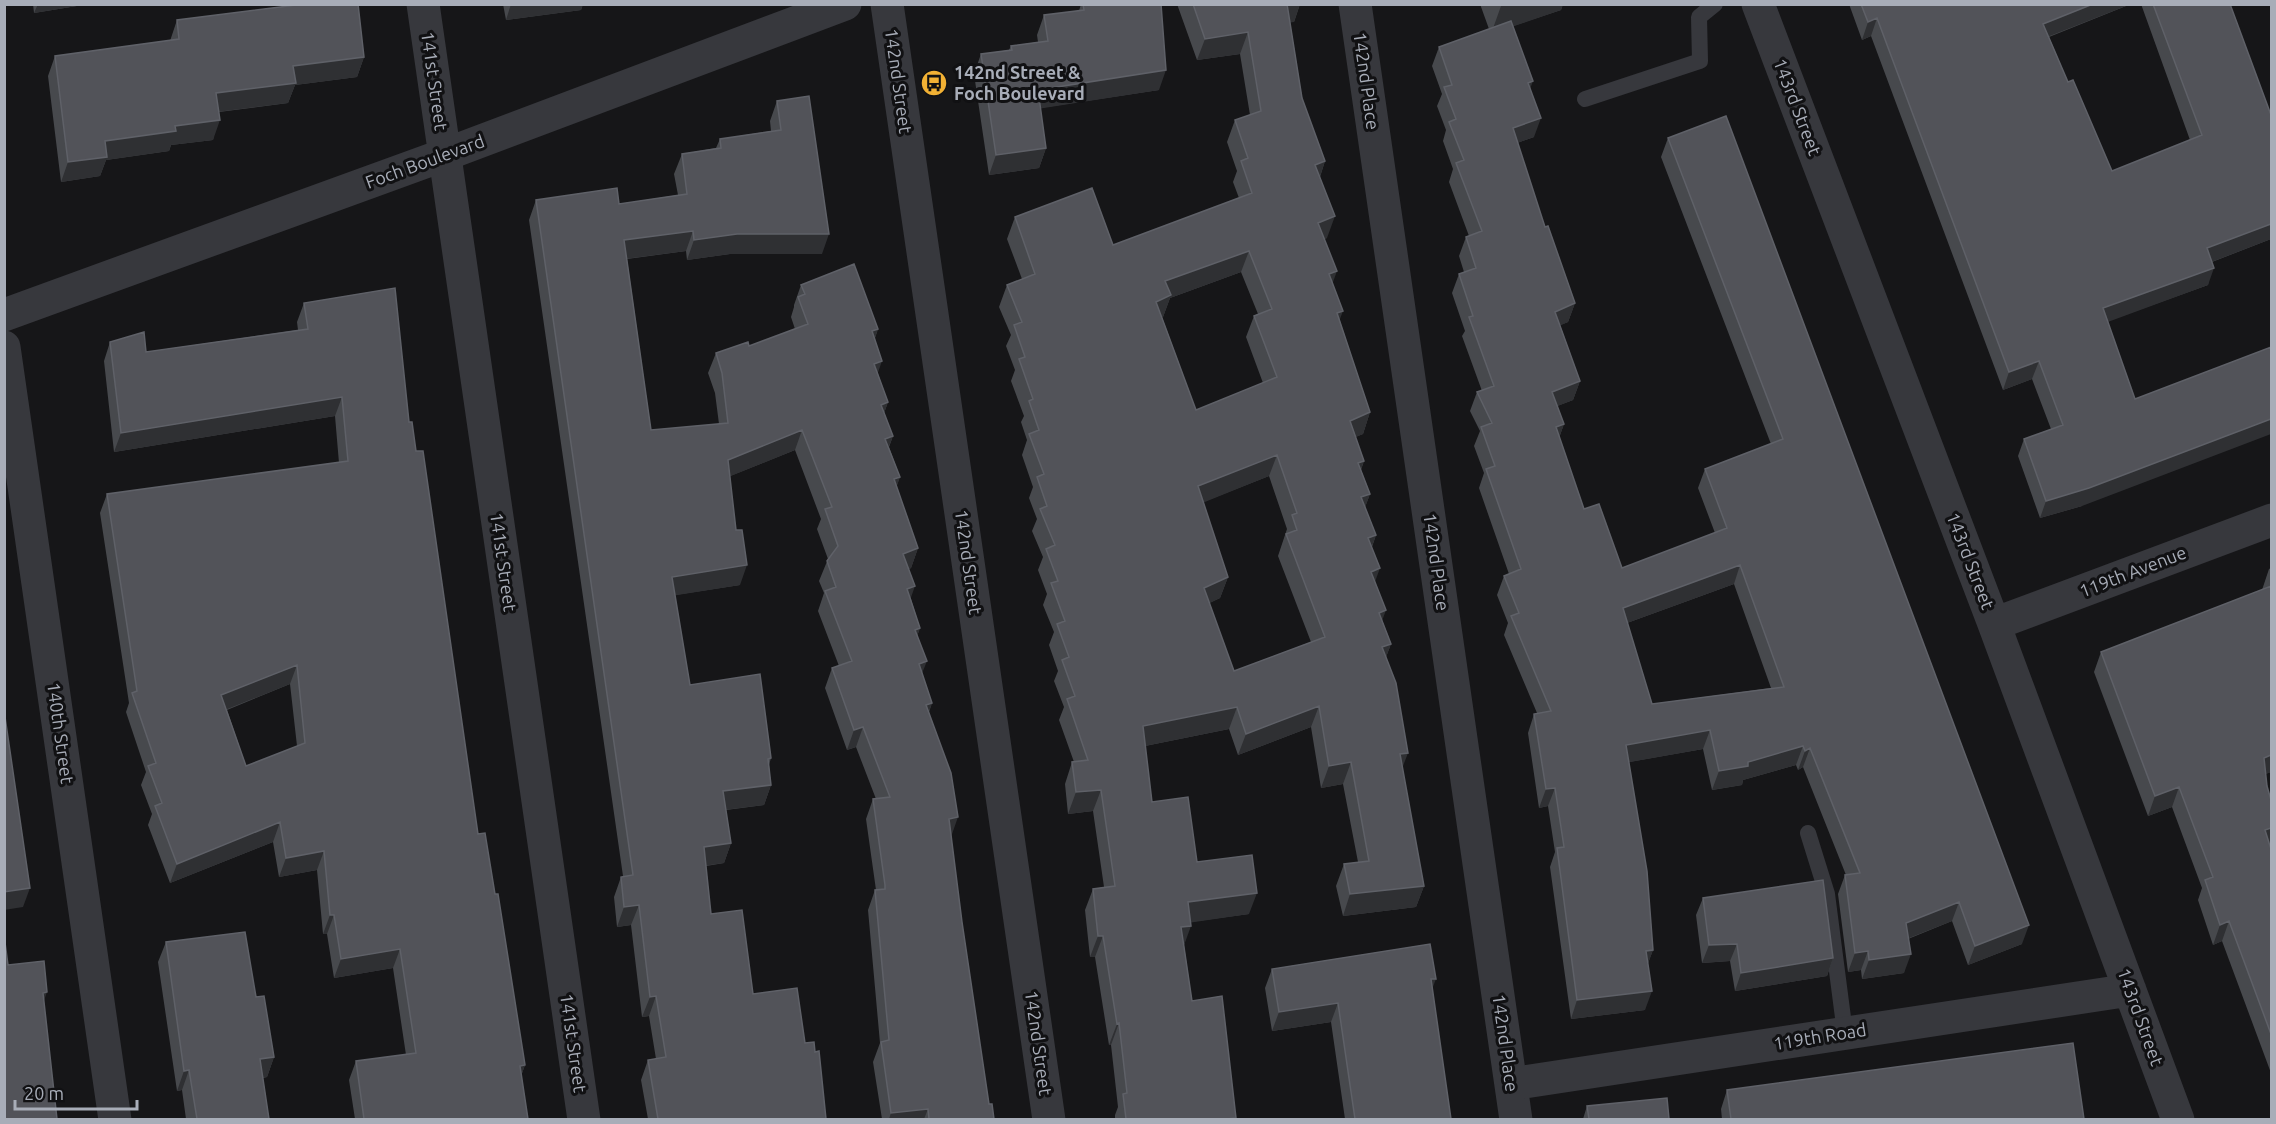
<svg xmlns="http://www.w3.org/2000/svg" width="2276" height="1124" font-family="Ubuntu,sans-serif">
<rect width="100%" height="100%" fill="#161618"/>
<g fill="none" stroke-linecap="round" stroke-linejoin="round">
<!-- service -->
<path stroke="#37383d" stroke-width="16" d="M1585,99l115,-38 -1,-44 16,-13
M1808,833l19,61 18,139"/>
<!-- minor -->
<path stroke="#37383d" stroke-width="33" d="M423,4l161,1116
M887,4l162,1116
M1355,4l161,1116
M1758,4l236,620 184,496
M4,315l440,-160 401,-151
M4,347l111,773
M1994,624l278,-104
M1511,1084l619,-94"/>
</g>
<!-- wall -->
<path fill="#47494d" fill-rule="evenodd" d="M33,4h56l-55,9z
M503,4h80l-2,6 -75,10z
M1081,4h80l-2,86 -119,18 6,40 -7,20 -50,7 -15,-101 7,-20 28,-4 2,-4 27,-4 -1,-7 7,-20 35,-4z
M1177,4h123l-6,18h-4l12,76 23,63 -5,16 7,61 -3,1 16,82 30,91 -7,22 -8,3 9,24 -3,9 9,24 -5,13 11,28 -4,12 3,35 7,38 9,24 -5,13 16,111 22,118 -8,21 -73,9 -7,-30 8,-22 14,-2 -15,-78 -22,4 -10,-61 -73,28 -9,-26 -84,17 7,56 45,60 52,52 -59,8 -6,23 8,56 44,118h-121v-4l3,-8 -7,-62h-2l-14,-88h-5l-5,-47 8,-21 11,-2 -11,-76 -25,3 -3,-30 7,-22h2l-15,-42 5,-13 -10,-26 4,-10 -9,-26 5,-13 -11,-27 4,-11 -9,-24 5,-13 -11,-26 5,-12 -8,-21 4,-11 -11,-32 5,-15 -6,-18 3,-6 -13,-35 4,-11 -9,-24 5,-11 -12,-28 8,-22 15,-6 -15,-40 8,-22 98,28 126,-47 -6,-16 4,-11 -10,-29 8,-22 15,-5 -10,-61 -43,6zM1241,272l17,42 -4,2 -8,21 17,46 -67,27 -34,-93h1l7,-19zM1269,476l18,53 -9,27 33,86 -77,29 -25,-68 11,-5 8,-21 -25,-75z
M1480,4h83l-2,6 -48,16 17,64 4,47 -17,6 28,84 30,76 -7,19 -8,3 20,56 -7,19 -16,6 7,18 -5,14 25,71 38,59 93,-35 -17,-45 7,-19 66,-25 -110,-287 7,-19 354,806 -54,21 -16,-44 -44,18 -4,34 -42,6 -1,-9 -13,2 -10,-78 7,-19h1l-43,-108 -5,3 -2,-5 -53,15 -1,5 -30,5 -9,-41 -74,13 24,188 -5,13 -3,47 -74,9 -21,-152 5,-15 -7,-46 -9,2 -11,-75 6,-19 3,-1 -33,-78 4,-12 -11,-28 7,-19 5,-2 -30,-86 5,-15 -10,-27 6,-15 -10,-20 7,-19 5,-1 -20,-55 3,-5 -13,-38 7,-19 5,-2 -5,-16 7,-19 3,-1 -20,-54 4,-13 -10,-28 3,-11 -9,-24 5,-12 -10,-28 7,-19 50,-18zM1734,584l37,104 -119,16 -25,-81z
M1849,4h282l-82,33 19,45 44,89 78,-31 -49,-136h89l41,111v124l-59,23 -4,23 -100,36 -26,185 -42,12 -22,-62 6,-17 27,-10 -19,-50 -29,11 -132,-354 -9,4z
M177,20l187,37 -7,20 -62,8 -7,18 -69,9 -6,28 -42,5 -2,6 -63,9 -6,16 -39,6 -13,-106 7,-20 115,-15z
M777,101l45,153h-92l-43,6 -1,-9 -59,8 24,171 68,-6 -4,-31 -7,-20 8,-20 33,-7 46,-17 -4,-12 3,-10v-2l7,-20 77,44 -3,9 3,36 10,28 -4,11 9,23 -4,11 11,30 -4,10 22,61 -7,20 -2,1 2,30 9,29 -3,8 5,37 10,30 -3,9 22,124 11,86 27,182 5,15h-112l-9,-57 7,-19 -12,-133 7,-20h1l-10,-71 7,-20h3l-20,-52 -9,3 -22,-62 7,-20 7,-2 -21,-55 6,-18 -5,-12 9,-22 -11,-30 4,-10 -26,-69 -65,26 10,109 -65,10 15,90 81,73 -2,7 2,20 -7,20 -38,5 5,33 -7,20 -18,3 5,48 42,80 52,49 21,76h-178l-7,-39 7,-20 8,-1 -7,-43 -7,1 -11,-92 -14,2 -3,-30 7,-20 2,-1 -94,-656 7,-20 83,4 59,-9 -4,-21 8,-20 34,-6 4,-9 51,-8 -1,-10z
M304,303l105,119 7,29 62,383 17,60 30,171 -4,11 7,43h-173l-6,-39 7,-19 50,-6 -13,-87 -59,10 -7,-44h-4l-6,-64 -38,7 -6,-35 -103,41 -22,-58 4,-11 -11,-29 5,-13 -20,-60 3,-9 -29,-190 7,-19 232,-31 -4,-47 -221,36 -10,-91 6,-19 36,10 152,-22 -1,-8zM290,684l7,62 -51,20 -19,-56z
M2271,568v204l-6,2 2,12 4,14v273l-49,-132 -9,4 -15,-45 4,-12 -30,-81 -24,9 -54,-144 7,-20 161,-62 7,-21z
M1703,898l130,60 -6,18 -92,15 -5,-30 -28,2 -6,-48z
M166,942l90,55 18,60 -7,20 -4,1 6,41h-83l-4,-29 -5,1 -19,-129z
M1272,969l160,19 19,131h-106l-14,-97 -59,9 -7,-43z
M1727,1090l357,29h-362l-1,-10z
M1587,1106l82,13h-86z"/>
<!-- shaded-wall -->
<path fill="#2f3033" d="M38,4h51l-55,9z
M511,4h72l-2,6 -75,10z
M1286,4h14l-6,18 -15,2z
M1506,4h57l-2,6 -70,24 10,-28z
M2093,4h38l-94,37 6,-17z
M1877,18l-6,18 -9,4 6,-18z
M1248,32l-8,22 -43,6 8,-21z
M364,57l-7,20 -62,8 -7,18 -79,10 7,-20 77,-27z
M1166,70l-7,20 -128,20 7,-20z
M1533,81l-7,19 2,-17z
M1541,118l-7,19 -28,10 7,-19z
M220,120l-7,20 -42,5 -2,6 -63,9 -6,16 -39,6 7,-20 37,-21 70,-15z
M1046,148l-7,20 -50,7 7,-20z
M1325,161l-7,21 -3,-17z
M1335,216l-8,22 -17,6 8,-21z
M2271,224v15l-70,27 6,-18z
M693,231l-7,20 -69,9 7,-20z
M737,234h92l-7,20h-92l-43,6 7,-20z
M1249,251l-8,21 -71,26 -7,19 -15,6 8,-21 9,-21z
M2214,268l-6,17 -111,41 6,-18z
M1337,271l-8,22v-19z
M1575,303l-7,19 -20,9 7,-19z
M1343,311l-8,21 2,-19z
M878,329l-7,20 1,-18z
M882,361l-7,20 -1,-17z
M2039,361l-7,18 -29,11 6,-18z
M1580,381l-7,19 -28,11 7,-19z
M342,397l-7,19 -221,36 7,-19z
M888,402l-7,20v-17z
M1370,412l-7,22 -21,9 8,-22z
M2271,419v15l-189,72 -42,12 6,-17z
M1564,424l-7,19 -1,-16z
M802,430l-7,20 -74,30 7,-20z
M893,436l-8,20v-17z
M1277,455l-8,21 -79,32 8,-22z
M1364,461l-8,21 2,-19z
M900,477l-7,20 1,-18z
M1370,494l-8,22 -1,-19z
M1376,535l-8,22v-19z
M918,548l-7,20 -15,6 7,-20z
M747,565l-7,20 -75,12 7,-20z
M1740,565l-6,19 -118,43 7,-19z
M1380,568l-8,22 -1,-18z
M1228,577l-8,21 -24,12 8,-22z
M915,586l-7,20 -1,-17z
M1386,610l-8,22 1,-19z
M920,628l-7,20 2,-18z
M1391,644l-8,21 -1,-18z
M927,661l-8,20v-17z
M297,665l-7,19 -75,30 6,-19z
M932,703l-7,20 1,-18z
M1319,706l-8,21 -73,28 8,-21z
M1237,707l-8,22 -94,19 8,-22z
M863,727l-7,20 -9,3 7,-20z
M1710,730l-7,19 -84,15 7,-19z
M1803,746l-7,19 -53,15 -1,5 -30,5 7,-19z
M1810,748l-7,19 -5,3 7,-19z
M1408,753l-8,21v-20z
M2271,755v17l-15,6 8,-20z
M1351,762l-8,22 -22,4 8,-22z
M771,785l-7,20 -48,6 7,-20z
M2179,787l-7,20 -24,9 7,-20z
M1555,788l-7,18 -9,2 7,-19z
M1101,790l-8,21 -25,3 8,-22z
M958,817l-7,20 -2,-18z
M280,822l-7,20 -103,41 7,-19z
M2271,828v17l-13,5 7,-20z
M731,843l-7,20 -28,4 8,-20z
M324,851l-7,19 -38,7 7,-19z
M1424,886l-8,21 -73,9 7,-22z
M30,888l-7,19 -19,3v-18z
M1257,893l-8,21 -68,10 7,-22z
M1959,902l-7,19 -53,21 7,-19z
M639,905l-8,20 -14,2 7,-20z
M330,915h4l-7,19h-4z
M2229,921l-7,20 -9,4 7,-20z
M2029,925l-7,19 -54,21 7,-19z
M1191,926l-8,22 -2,-21z
M1098,936h5l-8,21h-5z
M1737,944l-7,17 -28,2 7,-18z
M400,949l-7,19 -59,10 7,-19z
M1653,950l-7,19v-18z
M1868,951l-7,19 -13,2 7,-19z
M1911,954l-7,19 -42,6 7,-19z
M1833,958l-6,18 -92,15 6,-18z
M1431,979h5l-7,18z
M1652,991l-7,19 -74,9 6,-19z
M47,992l-7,20 3,-19z
M656,996l-7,20 -7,1 8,-20z
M1338,1003l-7,19 -59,9 7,-19z
M1119,1023l-8,22h-2l8,-21z
M274,1057l-7,20 -14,2 7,-20z
M525,1065l-7,19 2,-18z
M189,1070l-7,20 -5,1 7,-20z
M928,1109l-4,10h-35l2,-6z"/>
<!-- building -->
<path fill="#525359" stroke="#5f6168" stroke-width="1.5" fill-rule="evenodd" d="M304,4h54l6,53 -71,9 3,17 -80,10 4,27 -45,6 1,5 -71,10 2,16 -39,5 -13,-106 124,-17 -2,-19z
M1083,4h78l5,66 -128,20 8,58 -50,7 -15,-101 31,-4 -1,-4 37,-5 -4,-26 40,-5z
M1193,4h94l15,94 23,63 -10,4 20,51 -17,7 19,48 -8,3 14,37 -6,2 33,99 -20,9 14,40 -6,2 12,31 -9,3 15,38 -8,3 12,30 -9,4 15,38 -7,3 12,31 -9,3 14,36 12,70 -8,1 24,132 -74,8 -6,-30 25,-3 -18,-99 -22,4 -10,-60 -73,28 -9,-27 -94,19 9,76 36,-5 9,65 55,-7 5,38 -69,9 3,24 -10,1 11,74 30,-5 14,122 -10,1h-100l-3,-25 4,-1 -8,-70 -2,1 -14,-88h-5l-5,-47 22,-3 -14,-96 -25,2 -4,-30 16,-2 -21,-61 8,-3 -13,-36 7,-3 -12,-33 8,-3 -14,-38 7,-2 -12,-32 9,-4 -15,-36 7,-3 -10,-29 7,-3 -15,-40 10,-4 -10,-29 4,-2 -14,-40 6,-2 -11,-32 8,-3 -15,-37 28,-11 -20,-57 77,-29 21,57 139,-52 -11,-32 7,-3 -13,-38 26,-9 -13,-79 -43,7zM1249,251l23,58 -18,7 23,61 -81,33 -40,-108 15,-7 -6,-14zM1277,455l20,58 -5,2 5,15 -11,4 39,103 -91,34 -30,-83 24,-11 -30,-91z
M1861,4h232l-50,20 25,58 5,-2 39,91 90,-36 -49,-131h77l41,111v109l-64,24 7,20 -111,40 32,91 136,-52v72l-182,69 -43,13 -22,-62 39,-14 -24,-64 -30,11 -132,-354 -9,4z
M1511,21l22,60 -5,2 13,35 -28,10 32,99 3,-1 27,77 -20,9 25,69 -28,11 12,32 -8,3 28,82 15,-5 23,64 105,-40 -22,-59 78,-30 -115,-301 58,-22 303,809 -54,21 -16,-44 -53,21 5,31 -42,6 -1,-9 -13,2 -10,-78 15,-2 -50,-125 -5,3 -2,-5 -55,16v4l-29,5 -9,-41 -84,15 21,126 6,79 -7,1 6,40 -75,9 -20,-152 7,-1 -9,-59 -9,1 -12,-75 17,-3 -40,-95 8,-3 -15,-37 17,-7 -35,-100 9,-3 -14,-39 11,-4 -15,-31 17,-6 -25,-69 4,-1 -14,-42 17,-6 -10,-31 16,-6 -26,-68 8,-3 -15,-38 7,-3 -12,-32 8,-2 -13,-38zM1740,565l44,122 -132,17 -29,-96z
M809,96l20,138h-92l-43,6 -1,-9 -69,9 27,190 77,-7 -6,-50 -6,-20 32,-11 1,4 59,-22 -10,-27 7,-3 -4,-9 53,-21 24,65 -6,2 10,30 -8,3 14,38 -7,3 12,31 -8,3 15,38 -6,2 24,69 -15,6 12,32 -8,3 13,39 -5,2 12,31 -8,3 13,39 -6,2 25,68 7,44 -9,2 13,103 27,182h3l2,15h-65l-1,-10 -37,4 -10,-71 8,-2 -14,-150 10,-1v-4l-12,-86 17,-2 -27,-70 -9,3 -22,-62 20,-7 -27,-70 11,-4 -9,-26 11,-15 -13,-37 7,-2 -30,-77 -74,30 8,70h6l5,35 -75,12 18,108 70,-11 11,84 -3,1 3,26 -48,6 8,52 -27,4 7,67 31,-4 11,84 44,-6 8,55 9,-1 1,10 4,-1 7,68h-168l-10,-59 18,-3 -10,-61 -6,1 -11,-92 -15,2 -3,-30 12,-2 -97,-675 81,-12 2,16 68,-10 -5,-40 39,-6 -1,-9 61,-9 -4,-29z
M395,288l14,134h3l4,29h7l55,383 7,-1 10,61h3l27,171 -5,1 8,53h-164l-8,-58 60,-8 -16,-104 -59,10 -7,-44h-4l-6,-64 -38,7 -6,-36 -103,42 -22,-58 7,-3 -14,-37 8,-3 -24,-70 5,-2 -30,-197 241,-33 -6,-64 -221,36 -11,-91 34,-10 2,20 162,-23 -4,-26zM297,665l8,78 -59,23 -25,-71z
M2271,586v169l-7,3 3,28 4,14v28l-6,2 6,19v185l-42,-113 -9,4 -15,-45 8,-3 -34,-90 -24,9 -54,-144z
M4,710l26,178 -26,4z
M1823,880l10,78 -92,15 -4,-29 -28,1 -6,-47z
M245,932l11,65 8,-1 10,61 -14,2 9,60h-72l-8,-49 -5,1 -18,-129z
M4,935l4,30 36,-4 3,31 -4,1 14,126h-53z
M1430,944l6,35h-5l20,140h-96l-17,-116 -59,9 -7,-43z
M2073,1043l11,76h-353l-4,-29z
M1667,1098l2,21h-80l-2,-13z"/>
<!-- icons -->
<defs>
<symbol id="bus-disc" viewBox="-11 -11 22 22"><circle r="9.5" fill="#f2b134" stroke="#111113"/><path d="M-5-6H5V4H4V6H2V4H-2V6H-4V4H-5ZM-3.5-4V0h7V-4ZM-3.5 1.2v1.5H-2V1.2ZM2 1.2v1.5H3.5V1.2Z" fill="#111"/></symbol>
</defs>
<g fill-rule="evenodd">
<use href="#bus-disc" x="919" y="68" width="30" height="30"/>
</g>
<g text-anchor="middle" stroke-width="6" stroke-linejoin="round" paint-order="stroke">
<!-- poi labels -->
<g font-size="18" font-weight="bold" fill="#a8adb8" stroke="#111113" text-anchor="start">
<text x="954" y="79">142nd Street &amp;<tspan x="954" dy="21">Foch Boulevard</tspan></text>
</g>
<!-- street labels -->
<g font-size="18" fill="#a8adb8" stroke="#111113">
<text transform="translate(434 81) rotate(82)" y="6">141st Street</text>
<text transform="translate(898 81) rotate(82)" y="6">142nd Street</text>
<text transform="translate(1366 81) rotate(82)" y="6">142nd Place</text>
<text transform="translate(1797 107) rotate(69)" y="6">143rd Street</text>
<text transform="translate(425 162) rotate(-20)" y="6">Foch Boulevard</text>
<text transform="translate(1970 561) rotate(69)" y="6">143rd Street</text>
<text transform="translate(503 562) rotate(82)" y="6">141st Street</text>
<text transform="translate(968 562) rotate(82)" y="6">142nd Street</text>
<text transform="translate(1436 562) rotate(82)" y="6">142nd Place</text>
<text transform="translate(2133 572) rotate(-21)" y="6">119th Avenue</text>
<text transform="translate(60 733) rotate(82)" y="6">140th Street</text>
<text transform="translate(2140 1017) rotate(70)" y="6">143rd Street</text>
<text transform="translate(1820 1037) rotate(-9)" y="6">119th Road</text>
<text transform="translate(573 1043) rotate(82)" y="6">141st Street</text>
<text transform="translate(1038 1043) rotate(82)" y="6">142nd Street</text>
<text transform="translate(1505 1043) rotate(82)" y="6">142nd Place</text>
</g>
</g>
<!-- border -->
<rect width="2276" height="1124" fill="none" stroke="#a8adb8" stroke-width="12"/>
<!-- scale -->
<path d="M15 1100v9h122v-9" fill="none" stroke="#a8adb8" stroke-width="3"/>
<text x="24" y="1100" font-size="18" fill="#a8adb8" stroke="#111113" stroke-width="4.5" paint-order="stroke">20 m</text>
</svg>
